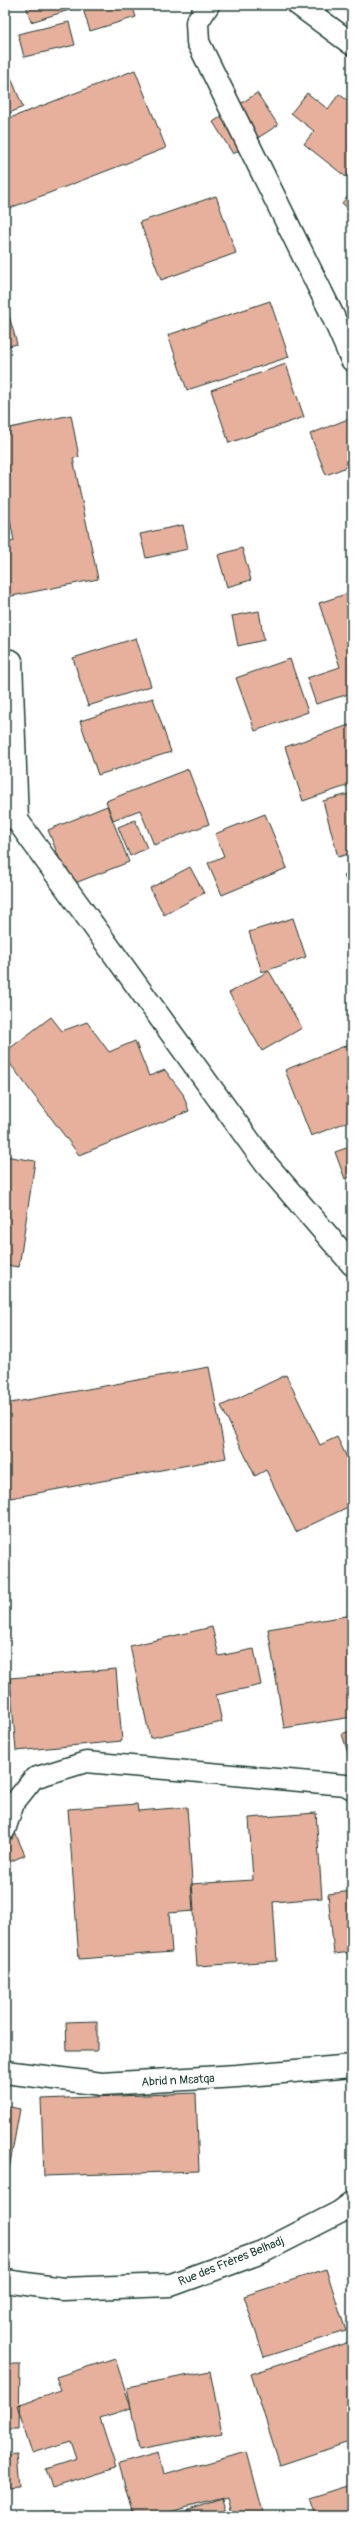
<svg xmlns="http://www.w3.org/2000/svg" width="357" height="2521" font-family="Pangolin,sans-serif">
<rect width="100%" height="100%" fill="#fff"/>
<filter id="ink" filterUnits="userSpaceOnUse"><feTurbulence type="fractalNoise" baseFrequency=".025" numOctaves="2"/><feDisplacementMap in="SourceGraphic" scale="8" xChannelSelector="R" yChannelSelector="G"/><feConvolveMatrix kernelMatrix="1 2 1 2 8 2 1 2 1" color-interpolation-filters="sRGB"/></filter>
<g filter="url(#ink)">
<!-- building -->
<path fill="#e6b09c" stroke="#1f3d34" d="M26,5h106l4,12 -46,14 -8,-25 -51,16z
M69,22l6,23 -51,12 -6,-23z
M5,63l18,44 -18,8z
M135,70l31,78 -161,62v-90z
M257,93l21,32 -45,29 -20,-32z
M307,93l21,16 11,-15 13,10v66l-6,7 -42,-33 10,-13 -23,-18z
M352,192v20l-10,-9z
M216,196l20,57 -75,27 -21,-58z
M270,301l19,56 -102,33 -19,-55z
M5,312h3l9,32 -12,3z
M286,364l18,53 -75,26 -18,-53z
M71,415l8,42 -6,1 25,121 -91,18 -2,-54 9,-2 -9,-47v-65z
M348,419l4,11v35l-26,10 -16,-41z
M183,525l5,24 -42,9 -6,-24z
M242,548l9,32 -24,7 -9,-32z
M352,592v101l-36,11 -9,-26 33,-11 -21,-64z
M259,611l5,29 -26,6 -6,-30z
M136,638l15,48 -63,20 -15,-48z
M290,659l18,53 -53,19 -19,-53z
M153,698l18,54 -73,23 -18,-54z
M352,724v60l-49,17 -18,-54z
M188,769l21,55 -55,21 -14,-35 -27,10 -7,-19z
M352,793v60l-14,4 -15,-56z
M107,806l22,56 -59,23 -22,-55z
M265,814l22,54 -65,27 -14,-32 16,-7 -9,-22z
M135,820l12,28 -17,8 -12,-29z
M190,867l14,26 -40,22 -14,-27z
M352,873v26l-8,-24z
M293,918l13,39 -44,15 -13,-40z
M269,971l33,57 -40,23 -33,-58z
M51,1017l11,14 25,-9 22,30 26,-11 14,35 16,-6 18,24 6,17 -110,44 -74,-98v-5z
M352,1043v77l-41,16 -26,-66z
M352,1146v30l-7,3 -10,-27z
M5,1156l30,5 -16,106 -14,-2z
M209,1367l17,91 -221,41v-95z
M286,1375l34,70 17,-8 15,31v37l-56,27 -30,-62 -11,6 -34,-70z
M352,1615v102l-68,11 -16,-99z
M212,1627l7,29 35,-7 7,36 -45,10 6,27 -72,16 -20,-92z
M116,1669l6,72 -106,10 -6,-73z
M352,1730v36l-10,-32z
M137,1804l1,7 49,-4 7,104 -25,2 3,39 -93,7 -11,-150z
M316,1813l6,85 -49,4 4,59 -80,5 -6,-82 62,-4 -4,-62z
M9,1819l16,36 -20,9v-43z
M352,1891v61l-18,2 -6,-60z
M97,2021v30h-30l-1,-29z
M196,2093l3,78 -155,5 -3,-77z
M5,2106l15,3 -15,82z
M326,2269l20,62 -82,26 -20,-61z
M352,2341v100l-72,24 -29,-91z
M115,2358l16,50 -31,10 16,50 -64,20 -6,-19 31,-10 -6,-18 -39,12 -15,-48 44,-14 -5,-14z
M5,2364h15l-1,65h-14z
M210,2371l12,62 -83,16 -12,-62z
M247,2452l17,64h-31l-5,-19 -75,19h-20l-14,-52 39,-11 5,22z
M17,2454l3,32 -15,1v-32z
M351,2485l1,31h-37l-6,-18z
M223,2499l5,17h-58z
M55,2511l1,5h-51v-1z"/>
<g fill="none" stroke-linecap="round" stroke-linejoin="round">
<defs>
<path id="lane" d="M5,1830l9,-27 20,-25 52,-16 259,23 7,4"/>
<path id="street" d="M208,5l-11,17 1,20 134,272 20,46
M299,5l53,39
M11,661l6,159 249,344 86,100"/>
<path id="secondary" d="M5,2072l97,12 135,-8 115,-10
M5,2281l58,8 108,-4 91,-33 78,-40 12,-9"/>
</defs>
<!-- lane casing -->
<use href="#lane" stroke="#1f3d34" stroke-width="23"/>
<!-- street casing -->
<use href="#street" stroke="#1f3d34" stroke-width="25"/>
<!-- secondary casing -->
<use href="#secondary" stroke="#1f3d34" stroke-width="25"/>
<!-- lane -->
<use href="#lane" stroke="#fff" stroke-width="20"/>
<!-- street -->
<use href="#street" stroke="#fff" stroke-width="22"/>
<!-- secondary -->
<use href="#secondary" stroke="#fff" stroke-width="22"/>
</g>
</g>
<g text-anchor="middle" stroke-width="3" stroke-linejoin="round" paint-order="stroke">
<!-- street labels -->
<g font-size="12" fill="#1f3d34" stroke="#fff">
<text transform="translate(178 2080) rotate(-3)" y="4">Abrid n Mɛatqa</text>
<text transform="translate(231 2261) rotate(-22)" y="4">Rue des Frères Belhadj</text>
</g>
</g>
<!-- margin -->
<rect width="357" height="2521" fill="none" stroke="#fff" stroke-width="20"/>
<rect x="10" y="10" width="337" height="2501" fill="none" stroke="#1f3d34" stroke-width="1.5" filter="url(#ink)"/>
</svg>
